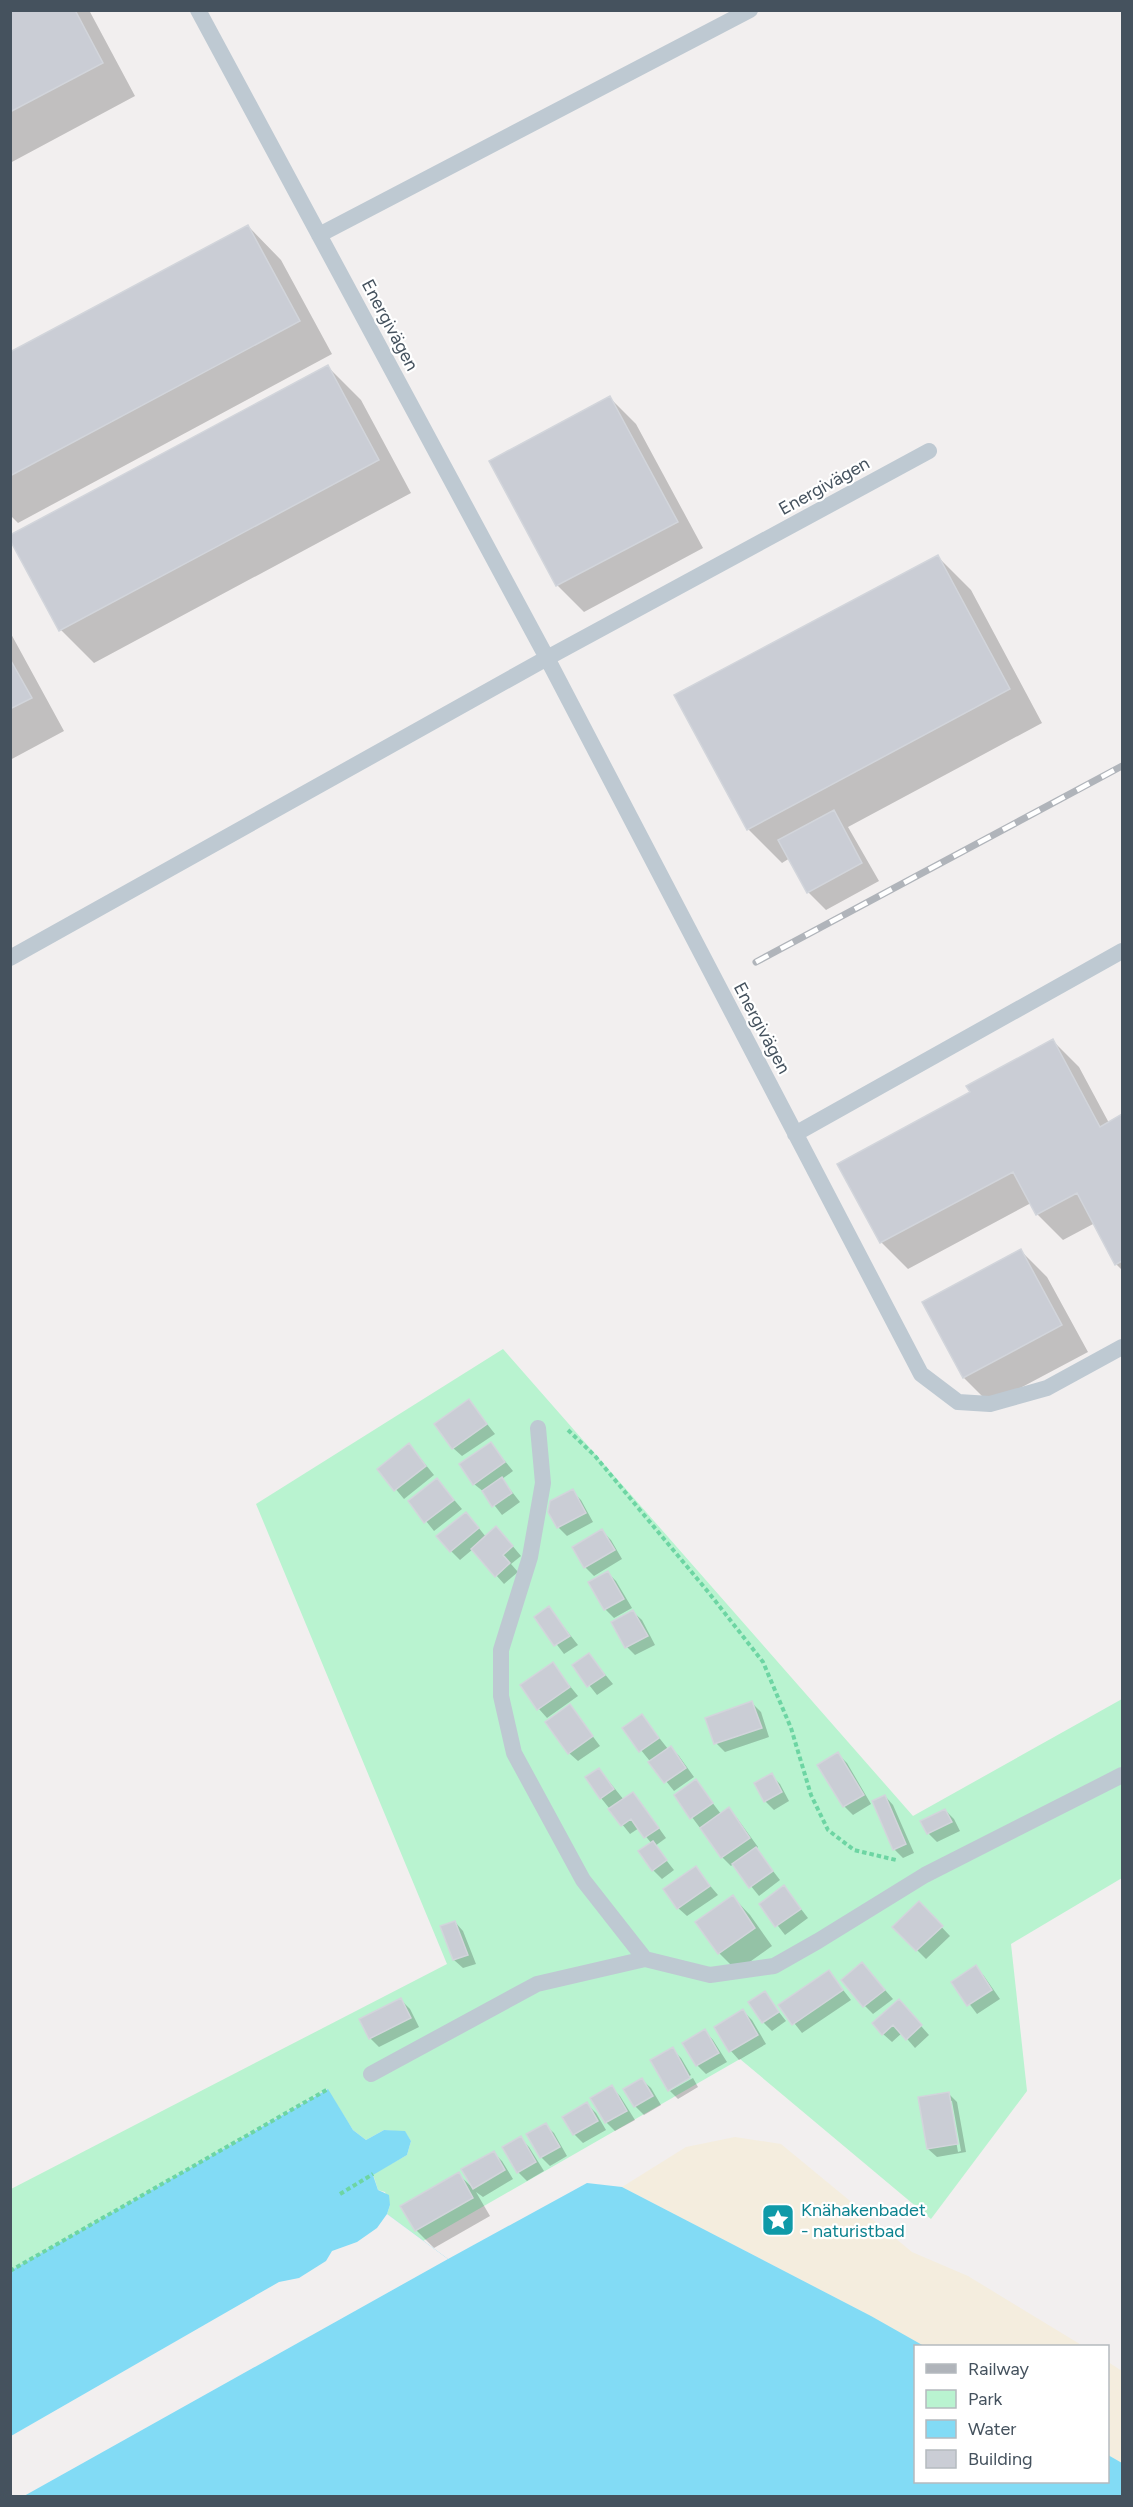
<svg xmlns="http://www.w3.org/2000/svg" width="1133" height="2507" font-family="Figtree,sans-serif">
<rect width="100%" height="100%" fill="#f2efef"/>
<!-- green -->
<path fill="#b9f3d0" d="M503,1349l410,467 209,-117v179l-111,66 16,147 -96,128 -191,-160 -317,182 -36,-27 3,-9 -5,-13 -7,-2 -5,-16 34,-19 4,-14 -6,-9 -21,-2 -18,10 -13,-10 -26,-41 -316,182v-82l436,-225 -191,-460z"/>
<!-- sand -->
<path fill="#f4edde" d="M735,2137l46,7 131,108 56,24 115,70h-161l-55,-32 -245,-127 64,-40z
M1108,2362l14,9v93l-14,-9z"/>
<!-- water -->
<path fill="#82dbf5" d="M328,2089l25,41 13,10 18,-10 21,1 6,10 -4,14 -34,20 5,15 11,5 1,10 -3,9 61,45 139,-76 35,4 249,129 53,30h-8v136h192v-27l14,8v33h-1111l-1,-225z"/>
<!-- pier -->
<path fill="#f2efef" d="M387,2214l61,45 -424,237h-13v-60l268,-154 20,-4 27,-17 6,-10 25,-9 20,-14z"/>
<!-- shadow -->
<path fill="#0003" fill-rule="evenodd" d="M10,10h79l46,86 -125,67z
M248,226l33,34 51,94 -314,169 -8,-8v-162z
M328,367l33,33 50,93 -317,170 -33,-33z
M610,398l26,26 67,124 -119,64 -26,-26 -67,-124z
M937,556l34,34 71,133 -194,104 31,54 -53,29 -18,-18 -18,-34 -8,5 -34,-34 -72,-133z
M10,632l54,99 -54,29z
M1053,1041l26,26 30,56 13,-7v154l-6,-6 -21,-41 -32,17 -26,-26 -6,-11 -123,66 -27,-27 -42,-78 133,-71z
M1021,1251l26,26 41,75 -98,52 -26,-26 -40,-75z
M469,1401l26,33 -33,22 -9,-8z
M491,1444l22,27 -11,8 18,23 -18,13 -18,-23 -10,-8z
M417,1454l17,21 -30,24 -25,-30z
M437,1480l25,29 -28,22 -24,-30z
M572,1491l9,9 12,22 -26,14 -9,-9 -8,-16z
M474,1522l12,15h19l16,19 -10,8 7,8 -14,12 -31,-35 -13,11 -9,-9z
M602,1531l9,9 11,19 -28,17 -9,-9z
M608,1573l8,8 16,27 -18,10 -9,-9z
M549,1608l29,37 -14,9 -28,-37z
M633,1612l9,8 13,25 -20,10 -8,-8z
M589,1655l24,29 -16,11 -23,-29z
M552,1664l26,32 -31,22 -8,-9z
M752,1703l9,9 8,25 -44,15 -9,-9 -9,-24z
M570,1706l30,40 -22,15 -9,-8z
M642,1716l26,33 3,-1 8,8 15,21 -20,14 -50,-62z
M838,1754l9,9 24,41 -18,11 -9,-9z
M599,1769l25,31 9,-6 8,9 25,35 -11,8 19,24 -12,9 -9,-9 -1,-26 -13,-16 -9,6 -29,-36z
M771,1775l9,9 9,17 -15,9 -9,-9z
M696,1781l25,33 7,-5 9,9 21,29 -2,2 24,31 -21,16 -26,-32 -2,2 -9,-9 -46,-61z
M885,1796l8,9 21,48 -11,5 -9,-9z
M945,1810l9,9 6,12 -23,11 -9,-9z
M695,1868l23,27 -31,21 -9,-8z
M784,1887l24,31 -23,17 -24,-31z
M733,1897l17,18 22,31 -35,25 -18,-18 -22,-31z
M919,1903l31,33 -24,23 -32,-32z
M455,1922l8,9 13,33 -13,4 -9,-8 -12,-33z
M862,1964l31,35 -20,15 -8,-8z
M976,1967l8,9 16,23 -23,15 -24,-32z
M829,1972l22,28 -49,33 -22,-28z
M764,1993l22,28 -14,10 -9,-9z
M401,2000l9,9 9,18 -40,20 -9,-9 -9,-18z
M907,2010l22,25 -14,13 -13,-15 -10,9 -9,-8z
M743,2011l9,9 14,24 -27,16 -8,-9z
M705,2031l8,9 14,22 -21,12 -9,-9 -13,-22z
M672,2049l9,9 10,17 -22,15 -17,-29z
M693,2078l5,9 -20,12 -8,-8z
M642,2080l9,8 10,17 -17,10 -9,-9z
M611,2087l9,9 15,24 -20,11 -9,-9 -14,-24z
M948,2093l9,9 9,50 -29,5 -9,-8zM949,2101h3l9,50 -3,1z
M587,2104l9,9 10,17 -23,13 -9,-9 -10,-17z
M545,2125l9,8 13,23 -17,10 -9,-9z
M520,2138l9,9 15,24 -17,10 -9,-9z
M493,2152l9,9 11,18 -30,18 -7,-5 14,24 -56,32 -18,-18 -14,-23 56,-33 16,15 -11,-19z"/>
<!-- building -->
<path fill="#cacdd5" stroke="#d2d5db" stroke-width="1.5" d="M10,10h65l28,53 -93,49z
M248,225l52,96 -290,155v-124z
M328,365l51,95 -320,171 -49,-91v-5z
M610,396l68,126 -122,64 -67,-125z
M938,555l72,134 -263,141 -73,-135z
M10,659l22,39 -22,11z
M834,810l28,53 -55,30 -29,-53z
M1053,1039l47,88 22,-13v147l-7,4 -38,-72 -41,22 -23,-43 -133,71 -43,-79 133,-72 -4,-6z
M1021,1249l41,76 -99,53 -41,-76z
M469,1399l18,25 -35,25 -18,-25z
M491,1442l14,20 -32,23 -14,-21z
M409,1443l17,23 -32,25 -17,-22z
M502,1477l10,16 -20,14 -10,-16z
M437,1478l17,22 -30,23 -16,-22z
M573,1489l13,24 -29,15 -9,-16 2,-11z
M466,1512l13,16 -29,24 -14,-16z
M496,1526l17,20 -10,9 7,8 -15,14 -24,-28z
M602,1529l13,21 -31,18 -12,-21z
M608,1571l16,28 -20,11 -16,-28z
M549,1606l21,30 -16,10 -20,-29z
M633,1610l15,26 -23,12 -14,-26z
M589,1653l16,22 -18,12 -15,-22z
M553,1662l17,25 -33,23 -17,-25z
M752,1701l10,27 -48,16 -9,-26z
M570,1704l23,32 -25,18 -23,-32z
M642,1714l17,24 -20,14 -17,-24z
M671,1746l15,22 -22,15 -16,-21z
M838,1752l26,43 -21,12 -26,-42z
M599,1768l15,21 -14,10 -15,-22z
M772,1773l10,19 -18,10 -10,-19z
M696,1779l17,24 -23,16 -16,-24z
M633,1792l26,36 -15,10 -13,-19 -10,7 -13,-17z
M885,1795l21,49 -13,6 -21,-49z
M729,1807l21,31 -29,20 -21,-30z
M945,1809l7,13 -25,12 -7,-13z
M653,1841l14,19 -15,11 -14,-20z
M756,1847l17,24 -24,17 -17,-24z
M696,1866l14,20 -33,23 -14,-20z
M784,1885l17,24 -26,18 -16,-23z
M733,1895l22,33 -37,26 -23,-32z
M919,1901l24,25 -27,25 -24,-24z
M455,1921l13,34 -15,5 -13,-34z
M862,1962l23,28 -22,17 -22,-27z
M976,1965l16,25 -25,16 -16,-24z
M829,1970l14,20 -51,35 -14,-20z
M765,1991l14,21 -17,11 -14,-21z
M401,1998l10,20 -42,21 -10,-20z
M899,1999l23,26 -16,15 -13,-15 -11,10 -10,-12z
M743,2009l15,26 -29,17 -15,-25z
M705,2029l14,24 -23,13 -14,-23z
M673,2047l17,31 -22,13 -18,-31z
M642,2078l11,18 -19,11 -11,-18z
M612,2085l15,26 -22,12 -15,-25z
M949,2092l9,52 -31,5 -9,-52z
M587,2102l11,19 -25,14 -11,-18z
M546,2123l14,24 -20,11 -14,-24z
M521,2136l15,26 -19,11 -15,-26z
M494,2151l11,19 -32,19 -12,-20z
M459,2172l14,26 -58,33 -15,-25z"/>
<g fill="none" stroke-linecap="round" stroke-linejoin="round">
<!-- path -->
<path stroke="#6dd5a3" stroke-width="4" stroke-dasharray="4.5 3" stroke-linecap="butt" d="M568,1430l27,26 114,137 54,69 28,66 20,67 17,35 26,20 42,10
M340,2194l33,-20
M10,2271l318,-182"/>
<!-- lane -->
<path stroke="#bec9d2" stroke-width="16" d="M319,235l431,-225
M929,451l-382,207 374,716 37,28 32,2 57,-16 75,-41
M10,958l537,-300 -349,-648
M795,1134l327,-183
M538,1428l5,55 -13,74 -29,93v46l13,57 69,127 62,79 65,16 64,-9 44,-25 107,-66 197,-100
M371,2074l166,-90 108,-25"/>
<defs>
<path id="rail" d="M756,962l366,-196"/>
</defs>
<!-- rail casing -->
<use href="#rail" stroke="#b0b4ba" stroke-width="7"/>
<!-- rail -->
<use href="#rail" stroke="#fff" stroke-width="4.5" stroke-dasharray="14" stroke-linecap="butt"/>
</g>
<!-- icons -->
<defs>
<symbol id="sight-square" viewBox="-11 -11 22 22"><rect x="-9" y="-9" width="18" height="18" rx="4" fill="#0f9aa8" stroke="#fff"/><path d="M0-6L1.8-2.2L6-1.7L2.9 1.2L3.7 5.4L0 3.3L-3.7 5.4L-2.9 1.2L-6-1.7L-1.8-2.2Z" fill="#fff"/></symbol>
</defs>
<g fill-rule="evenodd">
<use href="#sight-square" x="759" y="2201" width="38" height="38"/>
</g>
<g text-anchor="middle" stroke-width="4.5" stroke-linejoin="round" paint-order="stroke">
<!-- street labels -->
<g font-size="18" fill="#45525e" stroke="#fff">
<text transform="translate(390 325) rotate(62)" y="6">Energivägen</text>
<text transform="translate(824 486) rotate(-29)" y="6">Energivägen</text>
<text transform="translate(762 1028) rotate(62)" y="6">Energivägen</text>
</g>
<!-- culture labels -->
<g font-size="18" fill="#0d838f" stroke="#fff" text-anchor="start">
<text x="801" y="2216">Knähakenbadet<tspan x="801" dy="21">- naturistbad</tspan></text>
</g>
</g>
<!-- border -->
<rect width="1133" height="2507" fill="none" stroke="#45525e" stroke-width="24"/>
<!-- legend -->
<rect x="914" y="2345" width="195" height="138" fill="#ffffff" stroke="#b5babf" stroke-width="1.5"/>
<rect x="926" y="2364" width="30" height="9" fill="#b0b4ba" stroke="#b5babf" stroke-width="1.5"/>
<text x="968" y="2375" font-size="18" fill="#45525e">Railway</text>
<rect x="926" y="2390" width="30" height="18" fill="#b9f3d0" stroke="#b5babf" stroke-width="1.5"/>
<text x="968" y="2405" font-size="18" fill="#45525e">Park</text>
<rect x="926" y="2420" width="30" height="18" fill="#82dbf5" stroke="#b5babf" stroke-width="1.5"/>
<text x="968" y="2435" font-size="18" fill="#45525e">Water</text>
<rect x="926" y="2450" width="30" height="18" fill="#cacdd5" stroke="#b5babf" stroke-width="1.5"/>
<text x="968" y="2465" font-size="18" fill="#45525e">Building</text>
</svg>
